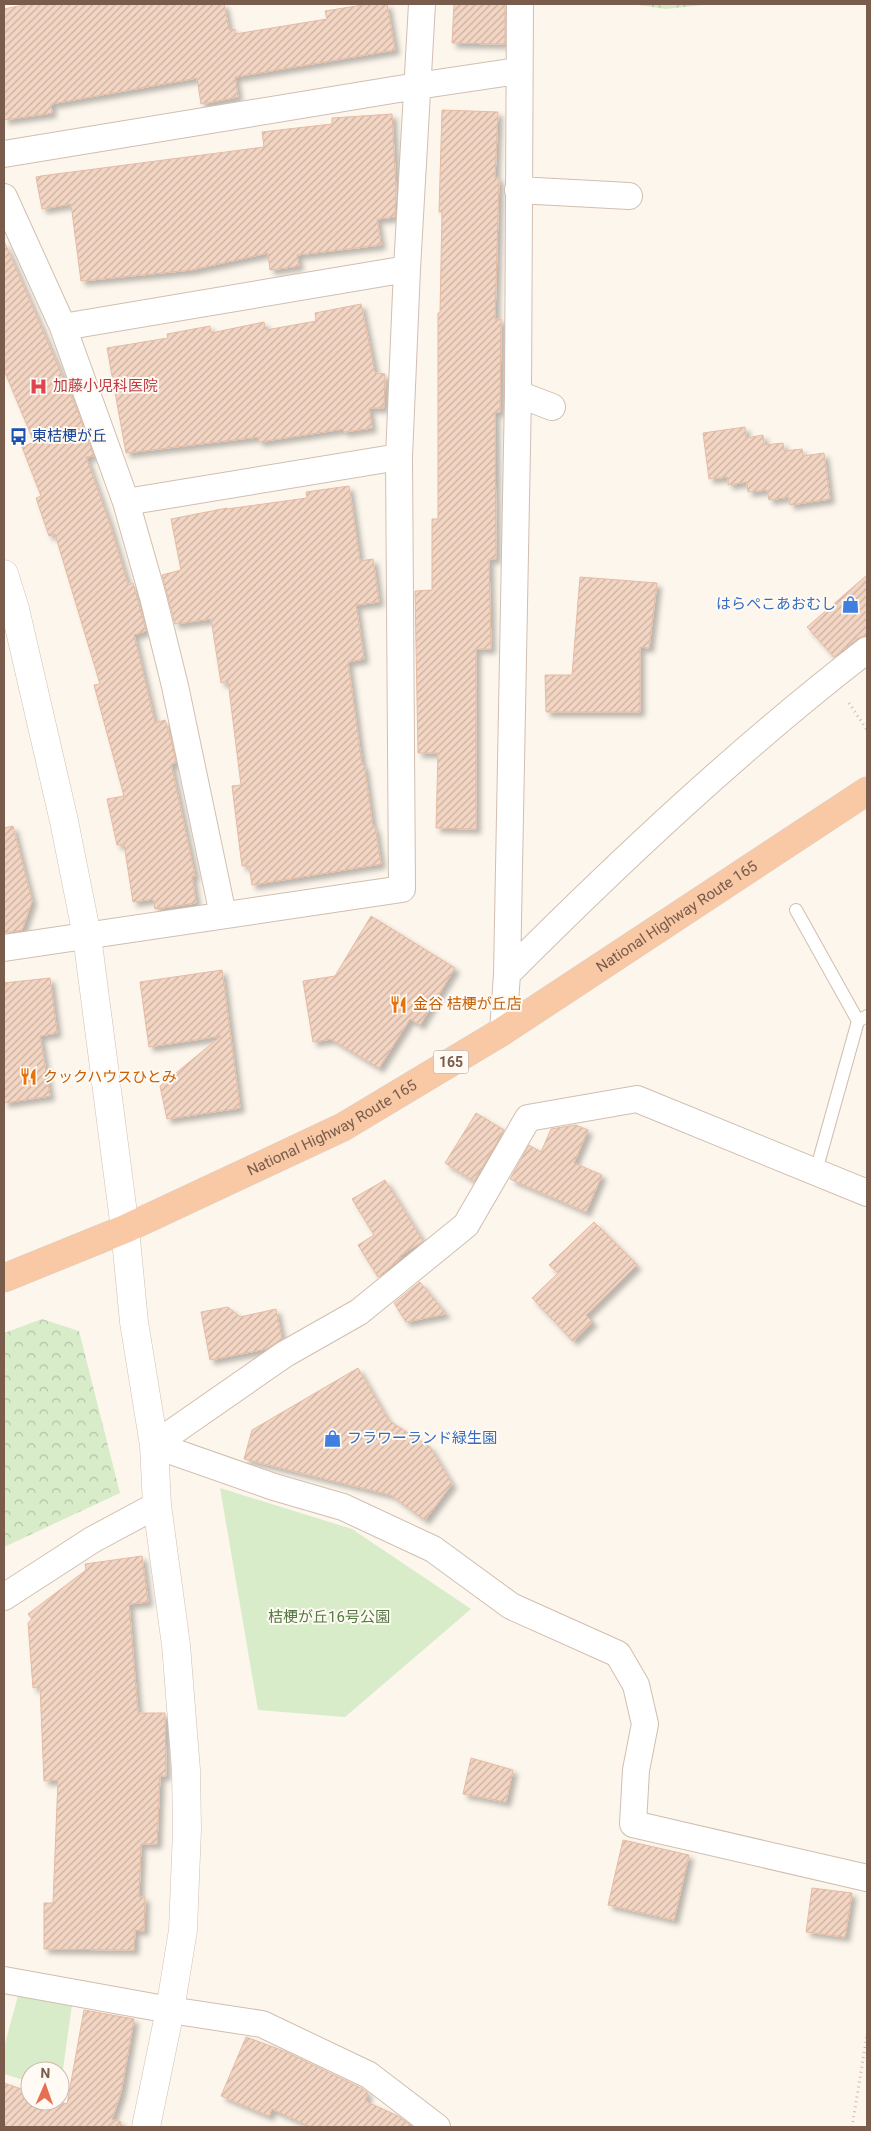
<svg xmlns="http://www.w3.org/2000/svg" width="871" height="2131" font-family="Roboto,'Noto Sans JP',sans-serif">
<defs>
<pattern id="forest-crowns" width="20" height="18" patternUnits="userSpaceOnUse" patternTransform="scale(1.25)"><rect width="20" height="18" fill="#d8ecc9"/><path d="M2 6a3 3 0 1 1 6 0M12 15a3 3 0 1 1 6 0" fill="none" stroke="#b4c2a5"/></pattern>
<pattern id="building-hatch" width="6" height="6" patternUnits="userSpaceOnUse" patternTransform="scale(1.25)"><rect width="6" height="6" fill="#f3d5c3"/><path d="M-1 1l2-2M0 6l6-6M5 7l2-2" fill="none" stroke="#cab0a1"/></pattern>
<filter id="shadow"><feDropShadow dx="4.5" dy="4.5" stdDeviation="2.5" flood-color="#0004"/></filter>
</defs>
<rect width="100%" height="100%" fill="#fdf6ec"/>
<!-- green -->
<path fill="#d8ecc9" d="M220,1488l132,41 119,80 -126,108 -87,-7z
M19,1992l54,6 -13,92v-19h-30v11l-26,-8v-27z"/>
<!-- forest -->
<path fill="url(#forest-crowns)" d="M630,4h84l-48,5z
M42,1319l37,12 41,162 -116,54v-214z"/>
<!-- building -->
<path fill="url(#building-hatch)" stroke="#e6bba3" filter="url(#shadow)" d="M28,4h196l5,26 6,-1v5l92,-15 -2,-8 44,-7h18l8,46 -160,27 3,20 -37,7 -4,-26 -146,26 1,9 -48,7v-111z
M454,4h51v40l-53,-1z
M442,110l56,2 -3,66h4l-4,141h6l-1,93h-5l1,147h-7l2,90h-15v180l-40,-1 2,-75h-20l-3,-162 17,-1v-71h6v-206h2l2,-101h-3z
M392,114l4,76 -1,27 -18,2 4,26 -84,10 2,11 -29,4 -2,-17 -77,17 -110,11 -10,-77 -29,5 -6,-32 5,-1 223,-29 -2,-15 70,-8v-6z
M4,241l75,174 15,41 -8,1 23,65 19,63 5,-2 13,48 -12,4 21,88 10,-3 7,23 4,20 -5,1 24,112h-3l4,27 -41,6 -2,-10 -20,3 -9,-58 -7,1 -10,-46 17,-3 -30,-111 6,-1 -45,-150 -6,2 -13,-38 5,-2 -19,-49 12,-5 -30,-72z
M361,304l14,69 10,1 -1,34h-15l3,20 -28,4 -1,-3 -84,13 -1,-5 -132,16 -19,-105 61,-10 -1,-4 43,-8 1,7 53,-11 2,8 50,-9 -1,-8z
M745,427l1,11 17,-3 1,10 19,-2 1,8 18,-2 1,7 21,-3 6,46 -40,6 -1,-8 -20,3 -2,-10 -19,2 -1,-10 -19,3v-8l-19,2 -6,-46z
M349,486l11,75 13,-2 6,43 -23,3 8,54 -16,3 14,103h2l9,62h2l6,37 -129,21 -3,-19h-7l-10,-80 9,-1 -13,-104 -7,2 -10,-64 -36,5 -13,-49 19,-5 -10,-51 56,-11v1l80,-11 -1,-6z
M867,575v60l-9,3 -24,19 -27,-30z
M580,577l77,6 -8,65 -9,-1v65h-94l-1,-37h27z
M13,826l19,75 -10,29 -18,3v-105z
M371,916l84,52 -35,57 -10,-6 -31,49 -48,-29 -18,3 -10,-61 32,-5z
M222,970l18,138 -73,11 -7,-33 61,-50 -72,11 -9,-65z
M50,978l7,55 -17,3 10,60 -46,7v-120z
M476,1113l28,17 -30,51 -29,-18z
M576,1125l12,5 -14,33 28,12 -16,37 -76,-33 19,-34 12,7 10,-23z
M385,1180l38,61 -23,15 1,2 -23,19 -20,-32 16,-10 -22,-36z
M594,1222l43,43 -51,50 7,7 -20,19 -41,-43 26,-25 -9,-8z
M420,1282l26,32 -40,8 -12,-19z
M228,1307l12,10 36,-8 6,30 -16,10 -56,11 -9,-48z
M358,1368l30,52 42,27 22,37 -27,36 -34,-25 -147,-36 8,-29z
M142,1556l6,46 -19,2 9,109h27l1,63h-6l-3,68h-16l-2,53h6l-1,34 -9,-1 -1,20 -90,-1v-46h9l5,-123 -14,1 -4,-94 -7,1 -5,-65 4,-4 -4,-5 58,-44 -1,-6z
M471,1758l42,12 -7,32 -43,-8z
M623,1840l66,15 -15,65 -66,-15z
M812,1888l40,5 -7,44 -39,-5z
M84,2010l50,9 -13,74 -9,26 9,3 -1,5h-116v-44l26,9v9h27l10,3z
M246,2037l38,14 77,37 7,5 -3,8 33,15 15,11h-102l-39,-18 -3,7 -48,-20z"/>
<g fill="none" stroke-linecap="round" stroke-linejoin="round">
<defs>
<path id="service" d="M796,910l62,111
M816,1171l42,-150 9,-5"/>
<path id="minor" d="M4,154l413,-68 101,-15
M518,190l111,6
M4,197l59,130 63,175 27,95 22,89 48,229
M63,327l344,-58
M518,394l34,13
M126,502l273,-45
M4,948l398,-59 -3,-432 8,-188 15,-265
M507,974c114,-114 232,-225 360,-324
M503,1031l4,-57 11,-580 2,-390
M154,1445l120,42 69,20 90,42 78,57 107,48 18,31 9,39 -9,46 -3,54 234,54
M154,1445l131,-91 74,-42 107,-87 62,-107 109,-19 230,94
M4,1597l88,-57 65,-35
M4,1980l166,30 92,14 107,51 68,52"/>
<path id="tertiary" d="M4,574l11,35 49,212 23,115 38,293 9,93 20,123 3,60 19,140 10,125 1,59 -4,101 -13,80 -24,117"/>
<g id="trunk">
<path id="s1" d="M4,1278l121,-49 218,-102 160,-96 364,-240"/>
</g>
</defs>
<!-- service casing -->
<use href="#service" stroke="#d1beb0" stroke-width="14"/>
<!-- minor casing -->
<use href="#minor" stroke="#d1beb0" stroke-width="28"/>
<!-- tertiary casing -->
<use href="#tertiary" stroke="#d1beb0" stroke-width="29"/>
<!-- trunk casing -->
<use href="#trunk" stroke="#dad1cd" stroke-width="29"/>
<!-- path -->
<path stroke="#d9b8a5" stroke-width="3" stroke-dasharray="1 4" stroke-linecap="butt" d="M849,703l18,27
M852,2127l15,-92"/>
<!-- service -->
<use href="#service" stroke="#fff" stroke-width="12"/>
<!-- minor -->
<use href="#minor" stroke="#fff" stroke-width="26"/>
<!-- tertiary -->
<use href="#tertiary" stroke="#fff" stroke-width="28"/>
<!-- trunk -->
<use href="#trunk" stroke="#f9c8a4" stroke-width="28"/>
</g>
<!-- icons -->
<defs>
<symbol id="hospital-bare" viewBox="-9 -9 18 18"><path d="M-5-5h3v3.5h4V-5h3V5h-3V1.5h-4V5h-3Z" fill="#e0444e" stroke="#fffaf3" stroke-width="2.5" paint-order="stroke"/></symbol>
<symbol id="bus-bare" viewBox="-9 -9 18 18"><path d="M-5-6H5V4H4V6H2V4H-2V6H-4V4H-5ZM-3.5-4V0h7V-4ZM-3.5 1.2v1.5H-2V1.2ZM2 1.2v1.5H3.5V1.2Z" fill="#1a4fb4" stroke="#fffaf3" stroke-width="2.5" paint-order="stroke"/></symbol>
<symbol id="shop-bare" viewBox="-9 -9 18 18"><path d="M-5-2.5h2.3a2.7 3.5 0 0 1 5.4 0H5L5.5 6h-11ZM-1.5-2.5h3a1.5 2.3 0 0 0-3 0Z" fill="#3f7fe0" stroke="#fffaf3" stroke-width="2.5" paint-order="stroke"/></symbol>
<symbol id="restaurant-bare" viewBox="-9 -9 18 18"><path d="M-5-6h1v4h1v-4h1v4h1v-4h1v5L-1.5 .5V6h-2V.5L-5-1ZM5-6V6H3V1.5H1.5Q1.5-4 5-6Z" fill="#e8710a" stroke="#fffaf3" stroke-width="2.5" paint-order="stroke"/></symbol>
</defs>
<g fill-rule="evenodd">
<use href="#hospital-bare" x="26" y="374" width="25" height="25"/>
<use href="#bus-bare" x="6" y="424" width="25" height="25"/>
<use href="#shop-bare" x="838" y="592" width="25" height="25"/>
<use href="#restaurant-bare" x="386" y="992" width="25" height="25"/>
<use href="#restaurant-bare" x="16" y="1064" width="25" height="25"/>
<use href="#shop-bare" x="320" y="1426" width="25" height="25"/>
</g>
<g text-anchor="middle" stroke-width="4" stroke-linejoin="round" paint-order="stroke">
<!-- shield labels -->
<rect fill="#fffaf3" stroke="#a28b7f" stroke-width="1" x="433.5" y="1050.5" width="35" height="23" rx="4"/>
<g font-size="14" font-weight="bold" fill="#7a5c4d">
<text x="451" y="1067">165</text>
</g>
<!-- health labels -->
<g font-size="15" fill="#be3a42" stroke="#fffaf3" text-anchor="start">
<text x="53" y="391">加藤小児科医院</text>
</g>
<!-- transit labels -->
<g font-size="15" fill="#164399" stroke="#fffaf3" text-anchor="start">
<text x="32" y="441">東桔梗が丘</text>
</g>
<!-- shop labels -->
<g font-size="15" fill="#366cbe" stroke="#fffaf3" text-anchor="end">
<text x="836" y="609">はらぺこあおむし</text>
<text x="347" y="1443" text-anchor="start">フラワーランド緑生園</text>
</g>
<!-- street labels -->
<g font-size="15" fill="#7a5c4d" stroke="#fffaf3">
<text dy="5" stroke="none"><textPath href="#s1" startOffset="766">National Highway Route 165</textPath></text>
<text dy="5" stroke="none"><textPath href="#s1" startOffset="361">National Highway Route 165</textPath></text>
</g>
<!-- food labels -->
<g font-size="15" fill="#c56008" stroke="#fffaf3" text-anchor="start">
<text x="413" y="1009">金谷 桔梗が丘店</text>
<text x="43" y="1082">クックハウスひとみ</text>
</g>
<!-- park labels -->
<g font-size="15" fill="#537a41" stroke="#fffaf3">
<text x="329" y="1622">桔梗が丘16号公園</text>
</g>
</g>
<!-- border -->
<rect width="871" height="2131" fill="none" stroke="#7a5c4d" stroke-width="10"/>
<!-- north arrow -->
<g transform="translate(45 2086) rotate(2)"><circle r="24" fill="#fffaf3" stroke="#cabbb1"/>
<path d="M0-4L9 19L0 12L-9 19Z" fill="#e76f51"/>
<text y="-8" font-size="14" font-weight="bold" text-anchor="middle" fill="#7a5c4d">N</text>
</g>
</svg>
